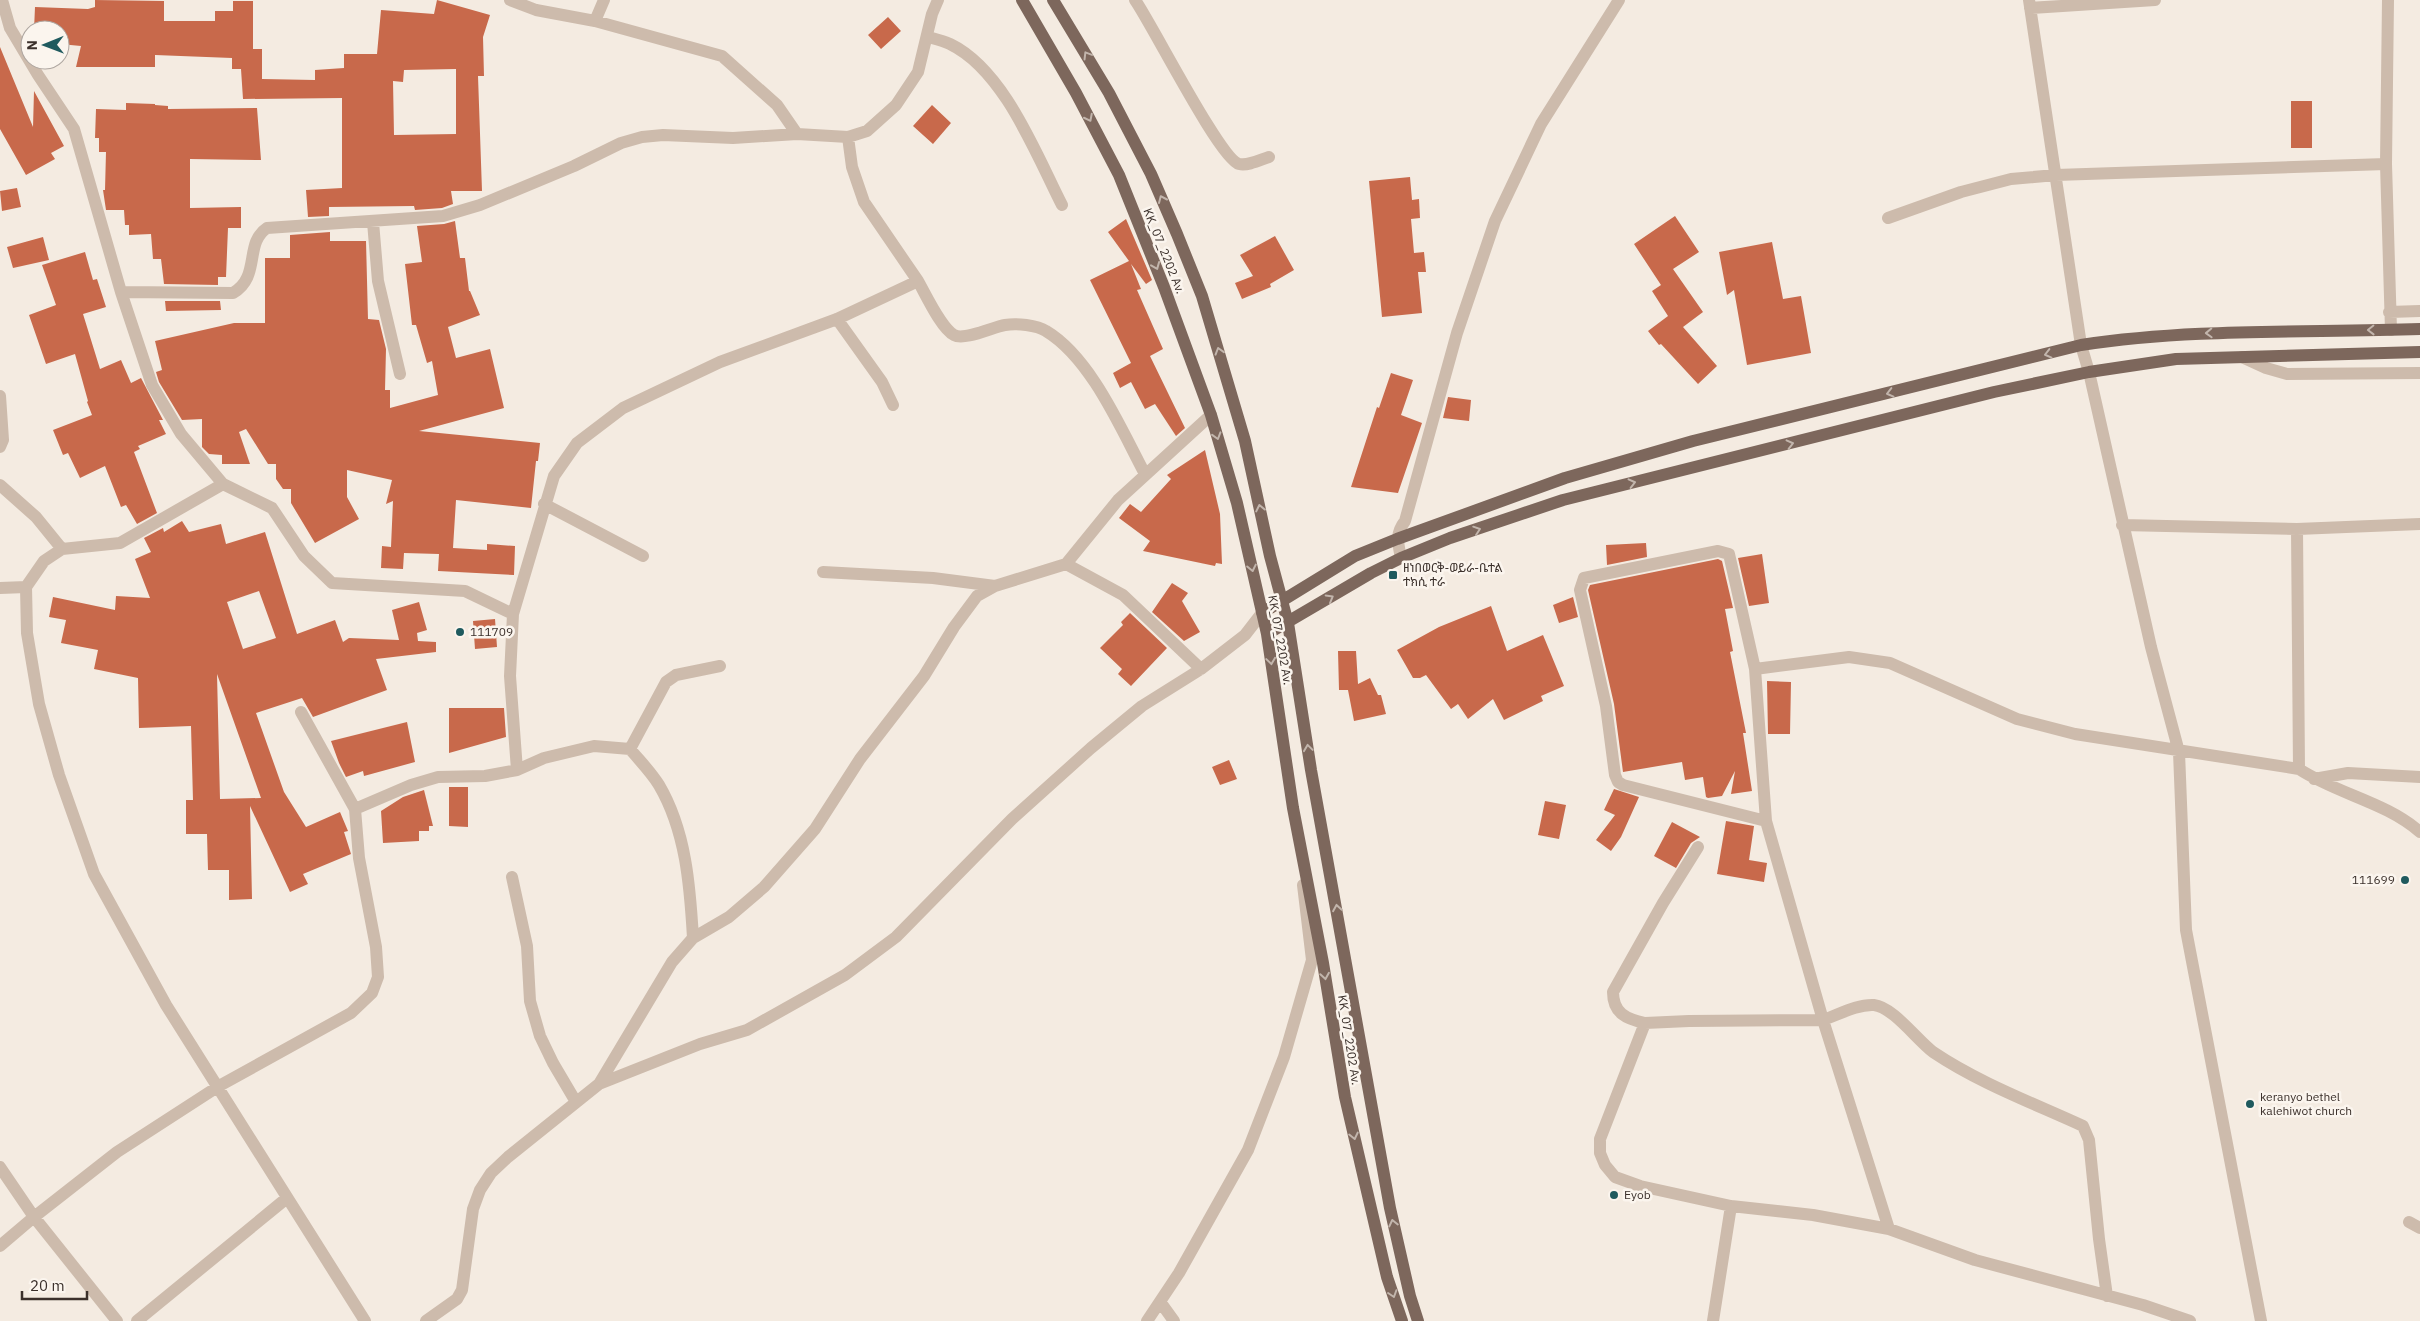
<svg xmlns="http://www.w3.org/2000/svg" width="2420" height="1321" font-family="'IBM Plex Sans','Noto Sans Ethiopic',sans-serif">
<rect width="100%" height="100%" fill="#f4ebe1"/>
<!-- building -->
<path fill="#c8694b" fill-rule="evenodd" d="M95,0l69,1v20h51v-10h18v-10h20v48h9v30l53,1v-10l29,-2v-14h33l4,-44 53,4 3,-14 53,15 -7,22 1,39h-6l4,115h-31l2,13 -11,4 -27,2 -1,-4 -85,1v9l-21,1 -2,-27 36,-2v-90l-99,1 -2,-30h-9v-11l-77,-3v12h-79l5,-21 -21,-2v-14h-26l1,-23 53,2 7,-2zM456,69v65l-62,1 -1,-54 10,1 1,-12z
M888,17l13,14 -20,18 -13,-14z
M0,47l33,80 1,-36 30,55 -13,7 4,6 -29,16 -26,-46z
M2291,101h21v47h-21z
M126,103l29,1v1l13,1v3l89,-1 4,52 -71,-1v49l51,-1v21h-13l-2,49h-8v8l-54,-1 -3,-25h-8l-2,-25 -22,1v-10h-4l-1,-15h-18l-3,-20h2l1,-38h-7v-14h-4l1,-29 30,1z
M932,105l19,18 -18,21 -20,-18z
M1410,177l2,23 7,-1 1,19 -9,1 3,34 10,-1 2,20h-8l4,41 -40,4 -13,-136z
M17,188l4,19 -19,4 -2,-20z
M1675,216l24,36 -26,17 30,43 -20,15 34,39 -19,18 -37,-40 -2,1 -11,-14 20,-15 -16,-25 9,-6 -27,-41z
M1126,219l26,61 -6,4 -15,-20 10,25 -4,1 26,59 -13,7 35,72 -9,8 -21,-32 -10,5 -14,-27 -11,6 -7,-15 18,-10 -41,-83 39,-19 -21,-29z
M455,221l5,37h5l4,33h1l10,24 -32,12 8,31 34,-9 14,59 -85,23 121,12 -2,18h-2l-5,47 -75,-8 -3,48 34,2v-6l28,2 -1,29 -76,-4 1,-17 -35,-1 -1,16 -22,-1 1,-22 9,1 2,-46 -7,3 6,-24 -45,-10v27l12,22 -44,24 -24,-40v-14h-8l-7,-10v-15h-8l-22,-35 -7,3 11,32h-28v-9l-13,-1 -7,-7v-28l-20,1 -23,-38 -3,-10 6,-2 -7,-29 79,-18h31v-65h25v-23l40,-3v9h36l2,78 11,1 7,29 -1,41h5v18l48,-13 -6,-34 -5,2 -11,-38h-4l-7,-61 17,-2 -5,-36 27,-2z
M1275,236l19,34 -24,14 1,3 -29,12 -7,-16 18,-7 -13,-21z
M43,237l6,23 -36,8 -6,-21z
M1772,242l11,57 18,-3 10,57 -64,12 -13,-75 -7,5 -8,-43z
M85,252l8,28 4,-1 9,28 -23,7 17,55 21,-9 10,23 10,-5 22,42h-4l7,14 -28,12 2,3 -6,3 23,61 -20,11 -11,-19 -5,2 -16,-41 -25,12 -12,-25 -5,2 -10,-25 39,-15 -5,-13 1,-1 -13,-47 -29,10 -17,-49 27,-10 -14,-40z
M165,301h55l1,9 -55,1z
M1391,373l22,7 -12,35 21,8 -24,70 -47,-6 26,-80 2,1z
M1448,397l23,3 -2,21 -26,-3z
M1205,450l15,64 2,50 -6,-1 -1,3 -72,-15 7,-10 -31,-23 11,-14 11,8 30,-33 -4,-4z
M182,521l7,11 32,-8 5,20 39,-12 32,102 38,-14 8,22 6,-4 50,2 -7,-30 27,-8 8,28 -10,3 1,8 18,1v10l-60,7 11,31 -74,27 -11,-19 -46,15 28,79 22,35 34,-15 8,19 -4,1 7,22 -48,20 5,10 -18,8 -40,-86 2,93 -23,1v-30h-21l-1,-36h-21v-34h7l-2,-74 -52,2 -1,-50 -44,-9 4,-19 -37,-7 5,-23 -17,-3 4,-20 62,13 1,-14 34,2 -15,-39 16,-7 -7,-14 19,-10 1,4zM259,591l17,47 -33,11 -16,-47zM217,674l44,124 -41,1z
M1646,543l1,14 -40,8 -1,-20z
M1762,554l7,49 -20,3 -11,-48z
M1718,559l4,2 11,47 -8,1 8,42 -3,1 16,81h-3l9,58 -21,3 4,-23 -13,25 -14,2 -2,-1 -3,-20 -18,3 -3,-18 -59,10 -9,-68 -26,-114 2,-5z
M1172,583l16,10 -6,8 18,31 -16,9 -32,-29z
M1573,597l5,20 -19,6 -6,-18z
M1491,606l16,45 36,-16 21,51 -23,10 2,5 -39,19 -11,-21 -25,20 -10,-15 -7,5 -25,-34 -6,3h-7l-16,-28 42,-23z
M1130,613l37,35 -36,38 -13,-12 4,-5 -22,-21 23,-23 -2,-3z
M495,619l2,28 -22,2 -2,-28z
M1338,651h18l2,33 12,-6 8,17h3l5,19 -32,7 -6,-31h-9z
M1767,681l24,1 -1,52h-22z
M449,708h55l2,29 -57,16z
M407,722l8,40 -51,14 -1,-5 -17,6 -7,-14 -8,-22z
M1229,760l8,19 -17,6 -8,-18z
M449,787h19v40l-19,-1z
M1614,789l25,8 -18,40 -10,14 -15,-11 19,-25 -11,-5z
M424,790l9,36h-4v5h-10v10l-36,2 -2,-32 22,-14z
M1545,801l21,4 -7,34 -21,-4z
M1726,821l28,5 -5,34 18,3 -3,19 -47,-8z
M1672,822l28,15 -9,6 -15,25 -22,-12z"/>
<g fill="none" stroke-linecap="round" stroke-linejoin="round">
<!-- minor -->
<path stroke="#cdbbac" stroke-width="12" d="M2,0l8,28 28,47 36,54 47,163 31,93 29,49 42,50 49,24 32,48 28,27 133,8 48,23
M510,0l26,10 59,11 127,35 55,49 20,29
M1135,0c17,24 85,159 104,164 9,2 21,-4 30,-7
M2029,0l52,345 8,27 62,275 28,105 7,178 75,391
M2388,0l-2,164 5,166
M2030,8l125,-8
M595,21l9,-21
M928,37c7,2 15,4 22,7 54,26 86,110 112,161
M1888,218l73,-26 50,-13 45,-4 330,-11
M373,222l5,59 22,93
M918,281c8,14 23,47 36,54 10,6 39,-8 51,-10 11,-2 32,0 41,6 45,27 75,98 99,143
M121,292l112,1c28,-16 11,-50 34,-65l176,-12 37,-11 94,-39 47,-23 21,-6 21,-2 70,3 64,-4 51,3 19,-6 29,-26 22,-33 14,-58 6,-14
M2389,312l31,-1
M837,319l45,63 11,23
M2242,357l24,11 21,6 133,-1
M0,396l3,44 -3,7
M223,484l-103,59 -58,6 -18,12 -18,26 1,46 12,71 20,71 35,99 72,131 199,316
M0,485l36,32 26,32
M544,504l99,52
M2122,525l175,4 123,-5
M2297,529l2,240
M1401,558c-3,-15 -6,-24 4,-37l52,-188 38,-112 46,-97 78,-124
M1066,564l57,31 78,74
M823,572l110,6 62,8
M0,588l26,-1
M1755,669l94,-12 41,6 127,56 58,15 224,35c38,25 87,33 121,63
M630,749l36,-67 10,-7 44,-9
M517,770l-7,-94 3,-62 41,-138 23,-33 46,-35 97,-46 117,-43 81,-38 -54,-79 -12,-35 -4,-30
M2314,779l34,-6 72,4
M355,809l56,-24 27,-8 47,-1 32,-6 27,-12 50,-12 36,3c10,12 21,23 29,36 27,46 31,101 34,153
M1698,847l-35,56 -50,89c0,21 13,27 32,31l-45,116v14l5,12 10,12 25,9 91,20 82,9 76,14 86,31 168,45 47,16
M512,877l15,69 3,55 10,35 13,27 23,39
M1645,1023l44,-2 134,-1 -57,-199 -11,-152 -26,-115 -11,-3 -134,27 -4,12 26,116 9,69 3,7 5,3 143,36
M599,1084l73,-122 21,-24 36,-21 35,-30 51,-58 45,-70 64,-83 30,-49 23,-31 18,-10 71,-22 52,-64 93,-85
M0,1167l34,50 83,104
M2409,1222l11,6
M1889,1229l-66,-209c15,-5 34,-16 51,-15 19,2 43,35 59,47 46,31 100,51 150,74l6,14 10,99 8,57
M0,1246l34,-29 83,-65 102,-66 132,-73 21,-20 6,-16 -2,-30 -17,-89 -4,-49 -54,-97
M1161,1303l13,18
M137,1321l150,-123
M426,1321l31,-22 5,-9 11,-81 7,-19 11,-17 17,-16 91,-73 101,-40 47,-14 98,-55 51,-38 116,-118 79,-71 51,-42 59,-37 44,-34 17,-22
M1147,1321l32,-48 69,-123 36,-93 28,-97 -9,-75
M1713,1321l18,-115"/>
<!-- primary -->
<path stroke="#7d675c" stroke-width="12" d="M1022,0l54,93 43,82 45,112 47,128 26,88 30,131 26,174 30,155 22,134 42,180 15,44
M1053,0l56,93 42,81 26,60 25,62 43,145 25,115 18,67 23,147 79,438 20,88 8,25
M1262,613l93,-57 42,-17 168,-61 128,-37 388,-96c112,-17 226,-12 339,-16
M1267,634l104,-61 30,-15 49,-20 113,-38 431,-108 95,-20 87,-13 244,-7"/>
</g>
<!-- one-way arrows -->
<defs><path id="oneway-chevron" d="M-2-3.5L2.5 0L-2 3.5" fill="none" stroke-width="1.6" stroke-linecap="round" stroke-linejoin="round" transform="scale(1.25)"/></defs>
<g stroke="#c2b5ac">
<use href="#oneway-chevron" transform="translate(1087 55) rotate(-121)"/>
<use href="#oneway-chevron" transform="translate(1089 118) rotate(63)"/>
<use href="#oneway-chevron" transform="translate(1162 199) rotate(-114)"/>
<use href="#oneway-chevron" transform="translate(1156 266) rotate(68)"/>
<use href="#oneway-chevron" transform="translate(2371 330) rotate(179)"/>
<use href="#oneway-chevron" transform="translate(2209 333) rotate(178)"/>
<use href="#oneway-chevron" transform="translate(1219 351) rotate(-107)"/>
<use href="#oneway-chevron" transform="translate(2048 354) rotate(166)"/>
<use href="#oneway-chevron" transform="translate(1890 393) rotate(166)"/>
<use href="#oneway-chevron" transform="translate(1217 436) rotate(73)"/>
<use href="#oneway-chevron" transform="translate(1790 444) rotate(-14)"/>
<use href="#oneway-chevron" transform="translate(1632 483) rotate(-14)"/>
<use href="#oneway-chevron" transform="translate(1260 508) rotate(-102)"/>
<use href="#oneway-chevron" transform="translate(1477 530) rotate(-19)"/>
<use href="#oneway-chevron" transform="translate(1252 568) rotate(78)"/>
<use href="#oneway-chevron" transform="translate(1330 598) rotate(-30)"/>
<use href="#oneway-chevron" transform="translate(1271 661) rotate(82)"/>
<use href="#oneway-chevron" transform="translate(1308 748) rotate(-98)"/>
<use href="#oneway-chevron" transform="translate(1337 908) rotate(-99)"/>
<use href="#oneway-chevron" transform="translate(1325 976) rotate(81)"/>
<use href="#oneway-chevron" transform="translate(1354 1136) rotate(77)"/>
<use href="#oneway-chevron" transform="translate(1393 1223) rotate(-103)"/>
<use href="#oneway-chevron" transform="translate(1393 1294) rotate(72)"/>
</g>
<!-- markers -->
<g fill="#1f5a5e" stroke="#fbf5ee" stroke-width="2">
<rect x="1388" y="570" width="10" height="10" rx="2.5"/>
<circle cx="460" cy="632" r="5"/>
<circle cx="2405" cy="880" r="5"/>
<circle cx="2250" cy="1104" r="5"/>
<circle cx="1614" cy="1195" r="5"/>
</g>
<g text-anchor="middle" stroke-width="5" stroke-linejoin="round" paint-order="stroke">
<!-- street labels -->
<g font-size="12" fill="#3b302b" stroke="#fbf5ee">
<text transform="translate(1164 251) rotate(68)" y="4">KK_07_2202 Av.</text>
<text transform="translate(1280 640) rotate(80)" y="4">KK_07_2202 Av.</text>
<text transform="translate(1349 1040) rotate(81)" y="4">KK_07_2202 Av.</text>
</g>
<!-- poi labels -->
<g font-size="12" fill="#3b302b" stroke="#fbf5ee" text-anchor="start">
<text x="1403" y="572">ዘነበወርቅ-ወይራ-ቤተል<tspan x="1403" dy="14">ተክሲ ተራ</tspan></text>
<text x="470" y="636">111709</text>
<text x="2395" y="884" text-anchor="end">111699</text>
<text x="2260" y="1101">keranyo bethel<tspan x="2260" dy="14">kalehiwot church</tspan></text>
<text x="1624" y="1199">Eyob</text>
</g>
</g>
<!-- north arrow -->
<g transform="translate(45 45) rotate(269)"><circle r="24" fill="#fbf5ee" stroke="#aea6a0"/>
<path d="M0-4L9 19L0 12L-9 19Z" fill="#1f5a5e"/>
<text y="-8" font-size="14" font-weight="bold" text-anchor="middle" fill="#3b302b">N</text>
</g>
<!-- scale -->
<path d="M22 1291v8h65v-8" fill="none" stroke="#3b302b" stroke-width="2.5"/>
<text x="30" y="1291" font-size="15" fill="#3b302b" stroke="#fbf5ee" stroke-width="4" paint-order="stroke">20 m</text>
</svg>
